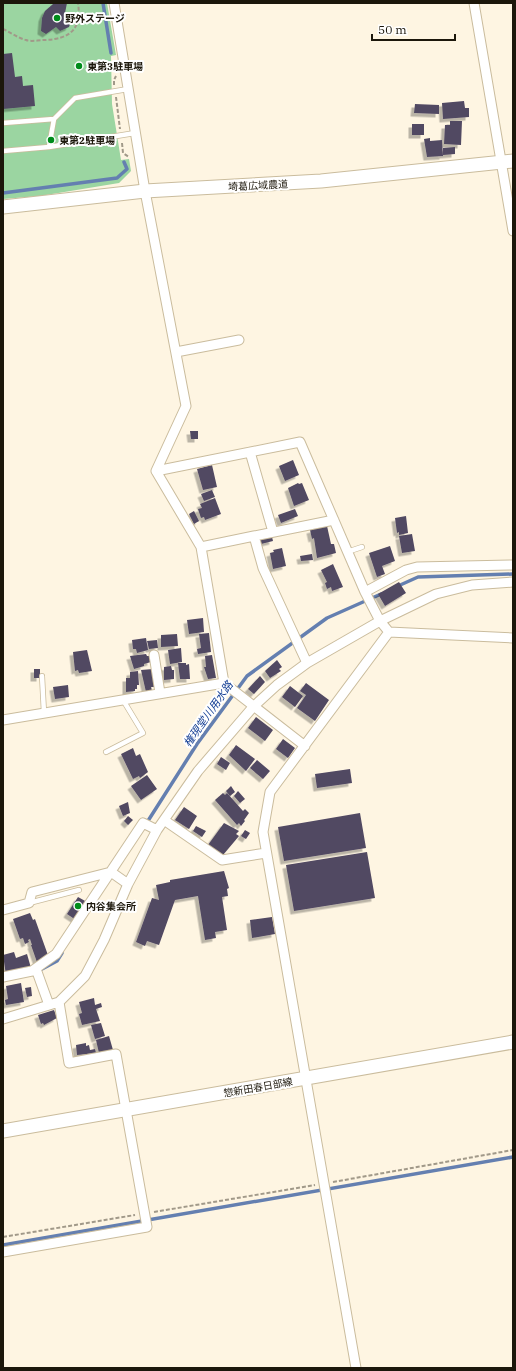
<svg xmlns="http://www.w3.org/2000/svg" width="516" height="1371" font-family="'IBM Plex Serif','Noto Sans JP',serif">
<defs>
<filter id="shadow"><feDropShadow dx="-3.5" dy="3.5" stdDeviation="0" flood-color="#0004"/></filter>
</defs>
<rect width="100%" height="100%" fill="#fef5e2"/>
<!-- green -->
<path fill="#9bd5a1" d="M3,3h104l9,52 -5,1 1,48 9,56 8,-1 2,12 -12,12 -79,13 -37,3z"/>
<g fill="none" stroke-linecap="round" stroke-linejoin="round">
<!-- stream -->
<path stroke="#647fb0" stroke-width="3.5" d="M103,3l8,50
M3,193l114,-15 10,-9 -3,-7
M398,586l20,-9 95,-3
M146,824l51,-80 50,-68 80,-58 54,-24
M42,969l15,-8 5,-8
M3,1245l510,-88"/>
</g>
<!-- building -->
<path fill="#514862" filter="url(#shadow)" d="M67,3l-2,10 7,5 -3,9 -9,4 -4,-4 -10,7 -5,-3 1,-13 3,-7 8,-7z
M12,53l3,24 7,-1 1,10 10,-1 2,21 -32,3v-55z
M464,101l1,7h4v9l-26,2 -1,-16z
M415,104l24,1v9l-25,-1z
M450,121h12l-1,24 -17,-1 1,-19h5z
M412,124h12v11h-12z
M430,138v3l12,-1 1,16 -16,1 -3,-18z
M455,147v7l-12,1v-7z
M190,431h8v8h-7z
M293,460l6,15 -14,6 -6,-15z
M212,465l5,22 -14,3 -6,-21z
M298,483l1,1 3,-1 7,17 -15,6 -6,-18z
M212,490l3,7 -11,4 -3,-7z
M215,498l6,16 -16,6 -1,-3 -3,1 -3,-9 4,-1 -2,-4z
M295,509l3,7 -17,7 -3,-8z
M194,511l5,10 -5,3 -5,-10z
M406,516l2,17 -9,2v-3l-2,1 -2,-15z
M327,526l4,18h3l2,9 -19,5 -3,-20 -2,1 -2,-9z
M412,534l3,17 -13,2 -3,-17z
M272,537l1,4 -12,3 -1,-4z
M390,546l5,15 -13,5 3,8 -8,3 -8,-24z
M282,548l4,18 -13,3 -3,-16 4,-1 -1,-2z
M312,554l1,6 -12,1 -1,-5z
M333,564l10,23 -11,4 -1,-4 -4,2 -2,-6 2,-1 -6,-12z
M399,582l7,11 -21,13 -7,-12z
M203,618l1,14 -15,2 -2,-14z
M209,633l2,19 -13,2 -1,-5 4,-1 -2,-14z
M177,634l1,12 -17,1v-12z
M146,638l2,12 -11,3 -1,-4h-3l-1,-9z
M157,640l1,8 -9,1 -2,-8z
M181,648l1,14 -12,2 -2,-14z
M87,650l5,21 -13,2 -1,-3 -3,1 -2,-19z
M146,654l1,2h3l1,6 -7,2v2l-10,3 -4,-13z
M212,655l4,23 -8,1 -4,-12h2l-1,-11z
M277,660l5,7 -3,2 2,2 -11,7 -5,-7z
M178,663h8v2l3,-1 1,15h-10z
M171,666l1,4h2v9l-10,1v-13z
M34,669h6v9h-6z
M153,669l2,18h-4l1,4 -6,1 -5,-22z
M138,671l1,14h-2v4h-2v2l-9,1v-14h4v-6z
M260,676l5,6 -11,12 -6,-5z
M306,683l23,17 -14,21 -18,-13 9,-13 -6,-4z
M68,685l1,12 -14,2 -2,-12z
M290,686l13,10 -8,11 -13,-10z
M256,717l17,13 -8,11 -17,-13z
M283,739l12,9 -7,10 -12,-9z
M236,745l19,14 -9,12 -17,-16z
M133,748l3,8 4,-2 8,18 -8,6 -1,-2 -6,3 -12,-25z
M221,757l9,6 -4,7 -9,-6z
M257,760l13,11 -7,8 -13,-11z
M350,769l2,14 -35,5 -2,-14z
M147,775l10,14 -16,11 -10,-14z
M231,786l4,6 -5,4 -4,-5z
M238,791l7,8 -5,4 -6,-7z
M223,793l2,2 2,-2 16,18 2,-2 4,4 -5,7 1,1 -4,5 -2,-3 -2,2 -22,-25z
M128,802l2,11 -7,3 -4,-10z
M184,807l13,9 -8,13 -14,-9z
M360,813l6,35 -82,13 -6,-34z
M128,816l5,4 -5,5 -4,-4z
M224,823l15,8 -3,3 3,2 -16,19 -15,-10z
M196,826l10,5 -4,6 -9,-6z
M245,830l5,3 -4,6 -5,-3z
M367,852l8,46 -81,13 -8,-46z
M224,871l5,17 -2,1 1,7 -6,1 5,33 -12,2 1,6 -11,2 -7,-44 -23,4 -16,45 -12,-4 -2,5 -9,-4 16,-44 7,2 -3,-15 14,-3v-2z
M78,897l9,5 -11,18 -9,-6z
M30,913l3,7 2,-1 14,39 -11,7 -7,-20h1l-2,-6 -2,1 1,2 -4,2 -2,-6 -3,1 -7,-20z
M272,917l3,17 -23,4 -2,-18z
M14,952l2,6 11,-4 4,14 -25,7 -3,-20z
M21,983l3,19 -18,3 -1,-5 3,-1 -2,-13z
M31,987l1,9 -5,1 -2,-9z
M94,998l1,7 6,-2 1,4 -6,2 4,12 -18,4 -3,-11 3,-1 -3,-11z
M54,1010l3,8 -13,7 -1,-2 -2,1 -3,-9z
M101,1023l4,13 -10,3 -4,-14z
M109,1036l4,14 -14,3 -3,-13z
M86,1043v3l3,-1 1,5 5,-1 1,4 -19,2 -1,-10z"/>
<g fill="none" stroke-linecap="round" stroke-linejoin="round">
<defs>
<path id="lane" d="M3,123l51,-4
M49,147l5,-28 21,-21 53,-9
M3,151l46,-4 86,-14
M347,552l15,-5
M42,676l2,37
M106,752l37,-19 -20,-33
M29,903l50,-13"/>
<path id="street" d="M114,3l31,188 41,215 -30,65 45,76 53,-11 9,32 44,95
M474,3l39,228
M176,352l63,-12
M250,452l23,80
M156,471l144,-29 65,150 15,29 9,11
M254,536l80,-16
M201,547l23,136
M365,592l41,-22 11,-3 96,-2
M154,655l6,38
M3,720l221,-37 81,63
M164,820l58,40 44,-7
M3,910l26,-7 3,-11 79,-20 17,12
M36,969l13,36
M3,977l29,-6 24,-17 87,-131 14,7
M3,1019l56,-17 26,-26 19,-36 24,-56 29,-54 41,-59 55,-64 24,-22 30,-22 73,-42 56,-27 36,-9 41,-3
M3,1252l144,-25 -31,-173 -47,9 -10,-61
M356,1368l-93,-536 7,-40 119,-160 124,6"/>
<path id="secondary" d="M3,207l142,-16 176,-10 192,-20
M3,1131l510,-89"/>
</defs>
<!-- lane casing -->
<use href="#lane" stroke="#cabc9d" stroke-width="6"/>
<!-- street casing -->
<use href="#street" stroke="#cabc9d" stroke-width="11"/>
<!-- secondary casing -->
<use href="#secondary" stroke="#cabc9d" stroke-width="15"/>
<!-- path -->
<path stroke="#a19989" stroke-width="2" stroke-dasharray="4 2" stroke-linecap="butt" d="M3,29c7,3 15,9 23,11 5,2 13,0 19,0 25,-1 37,-11 33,-37
M114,85v-5l2,-4
M116,97l4,32
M122,143l1,10 6,4
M333,1182l180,-32
M154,1212l161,-27
M3,1237l132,-22"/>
<!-- lane -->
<use href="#lane" stroke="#fff" stroke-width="4.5"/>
<!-- street -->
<use href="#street" stroke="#fff" stroke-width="9"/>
<!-- secondary -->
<use href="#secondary" stroke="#fff" stroke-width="13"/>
</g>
<!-- markers -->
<g fill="#008c1b" stroke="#fff" stroke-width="1.5">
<circle cx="57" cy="18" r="4"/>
<circle cx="79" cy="66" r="4"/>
<circle cx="51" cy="140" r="4"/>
<circle cx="78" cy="906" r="4"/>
</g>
<g text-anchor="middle" stroke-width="4" stroke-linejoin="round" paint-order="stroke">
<!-- poi labels -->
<g font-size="10" font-weight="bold" fill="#1c170b" stroke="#fff" text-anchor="start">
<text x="65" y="22">野外ステージ</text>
<text x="87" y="70">東第3駐車場</text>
<text x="59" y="144">東第2駐車場</text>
<text x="86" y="910">内谷集会所</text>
</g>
<!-- street labels -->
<g font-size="10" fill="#1c170b" stroke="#fff">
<text transform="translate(258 185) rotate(-3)" y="4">埼葛広域農道</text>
<text transform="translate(258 1087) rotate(-10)" y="4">惣新田春日部線</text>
</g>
<!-- water labels -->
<g font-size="11" font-style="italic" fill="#164095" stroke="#fff">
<text transform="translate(208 714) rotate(-55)" y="4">権現堂川用水路</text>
</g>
</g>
<!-- border -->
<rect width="516" height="1371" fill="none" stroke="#1c170b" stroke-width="8"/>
<!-- scale -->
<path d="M372 34v6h83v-6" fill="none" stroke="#1c170b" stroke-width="2"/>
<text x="378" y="34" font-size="12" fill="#1c170b" stroke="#ffffff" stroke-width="3" paint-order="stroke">50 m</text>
</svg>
